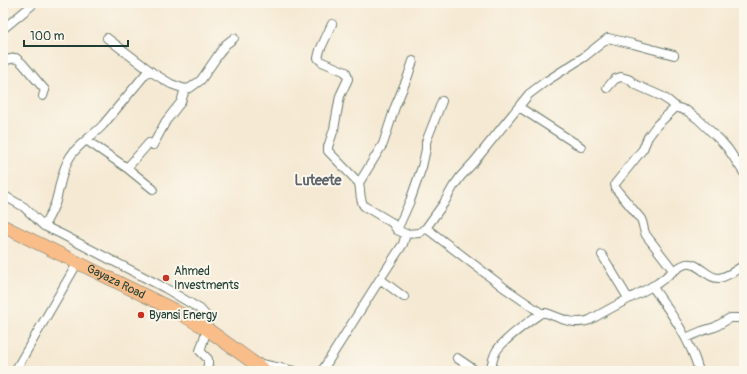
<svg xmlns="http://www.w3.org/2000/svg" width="747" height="374" font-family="Pangolin,sans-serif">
<rect width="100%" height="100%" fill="#fbf7ec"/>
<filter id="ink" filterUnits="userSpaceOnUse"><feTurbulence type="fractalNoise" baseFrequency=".025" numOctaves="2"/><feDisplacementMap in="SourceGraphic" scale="8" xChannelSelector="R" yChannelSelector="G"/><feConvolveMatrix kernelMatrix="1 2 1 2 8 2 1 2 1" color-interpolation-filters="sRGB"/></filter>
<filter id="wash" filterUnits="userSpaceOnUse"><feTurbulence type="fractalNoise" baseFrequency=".012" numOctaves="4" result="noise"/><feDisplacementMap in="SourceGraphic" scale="16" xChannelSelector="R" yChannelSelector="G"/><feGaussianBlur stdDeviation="0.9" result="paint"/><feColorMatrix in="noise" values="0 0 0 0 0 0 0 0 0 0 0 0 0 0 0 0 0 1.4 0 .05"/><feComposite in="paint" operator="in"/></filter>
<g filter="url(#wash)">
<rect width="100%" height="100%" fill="#f5e9d3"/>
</g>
<g filter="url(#ink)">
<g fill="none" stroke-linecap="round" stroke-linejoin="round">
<defs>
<path id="street" d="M332,24l-12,26 -2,8 4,4 24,10 1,3 1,4 -8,17 -6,33 -6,18v4l31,32c2,8 0,16 5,23l27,16 2,2 4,6 9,4 13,-1 7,-5 18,-25 9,-16 8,-11 13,-14 55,-68 16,-12 39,-25 24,-19 25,6 41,11
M3,29l28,-23
M107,38l46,35 18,11 14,5 5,-1 11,-8 24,-35 9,-7
M3,63l3,-3 10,-2 6,5 23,27 -2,6
M607,88l8,-9 6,-2 7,2 2,1 4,4 27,12 8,5 7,6 11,4 11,8 24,23 6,7 16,24
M519,107l62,40
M86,140l41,28 26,21
M153,145l13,-24 15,-19 4,-13
M127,168l22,-25
M359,183l24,-39 12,-37 13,-31 5,-15
M3,195l21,12 20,19 17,8 104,54 35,21 8,9 -1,11 -7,22 8,8v6l-2,6
M44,226c4,-7 8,-15 11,-22 5,-16 6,-33 15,-47 8,-13 23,-21 33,-32l45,-54
M426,228l80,61 35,24
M397,230l13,-29 12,-34 4,-18v-7l16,-41
M602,255l26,43
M673,270l-27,-35c-3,-5 -2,-10 -5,-16l-25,-30 -1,-5 28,-35 5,-12 9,-12 19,-18
M652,286c19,27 38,53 47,85
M404,297l-24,-18 23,-35 3,-10
M686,338l16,-7 13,-4 15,-9h14
M457,358l19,13
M257,363l37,8
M15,371l63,-109
M322,371l58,-92
M490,371c2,-7 3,-15 7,-21 7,-11 33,-29 44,-37h5c15,5 28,13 44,7 22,-13 45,-24 68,-37 9,-6 18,-16 28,-19 12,-3 21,15 33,14 8,-1 19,-9 25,-13"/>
<g id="primary">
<path id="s1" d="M3,226l171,84 33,19 58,42"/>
</g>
</defs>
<!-- street casing -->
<use href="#street" stroke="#6a796c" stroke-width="10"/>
<!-- primary casing -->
<use href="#primary" stroke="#6a796c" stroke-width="14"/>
<!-- street -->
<use href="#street" stroke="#fff" stroke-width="8"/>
<!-- primary -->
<use href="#primary" stroke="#f8bd89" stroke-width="13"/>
</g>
</g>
<!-- markers -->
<g fill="#c8321e" stroke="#fbf7ec" stroke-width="1.5">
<circle cx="166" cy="278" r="4"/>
<circle cx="141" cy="315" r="4"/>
</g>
<g text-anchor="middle" stroke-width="4" stroke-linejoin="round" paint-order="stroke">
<!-- poi labels -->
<g font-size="12" fill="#1f3d34" stroke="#fbf7ec" text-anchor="start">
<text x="174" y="275">Ahmed<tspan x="174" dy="14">Investments</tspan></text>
<text x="149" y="319">Byansi Energy</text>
</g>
<!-- street labels -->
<g font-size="12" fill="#1f3d34" stroke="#fbf7ec">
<text dy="4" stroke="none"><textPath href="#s1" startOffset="126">Gayaza Road</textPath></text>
</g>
<!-- quarter labels -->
<g font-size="14" font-weight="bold" fill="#5d646c" stroke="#fbf7ec">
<text x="318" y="185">Luteete</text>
</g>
</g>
<!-- margin -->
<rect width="747" height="374" fill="none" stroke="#fbf7ec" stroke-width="16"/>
<!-- scale -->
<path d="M24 40v6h104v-6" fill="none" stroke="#1f3d34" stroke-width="2"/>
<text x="30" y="40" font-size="12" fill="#1f3d34" stroke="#fbf7ec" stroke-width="3" paint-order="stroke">100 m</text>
</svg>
